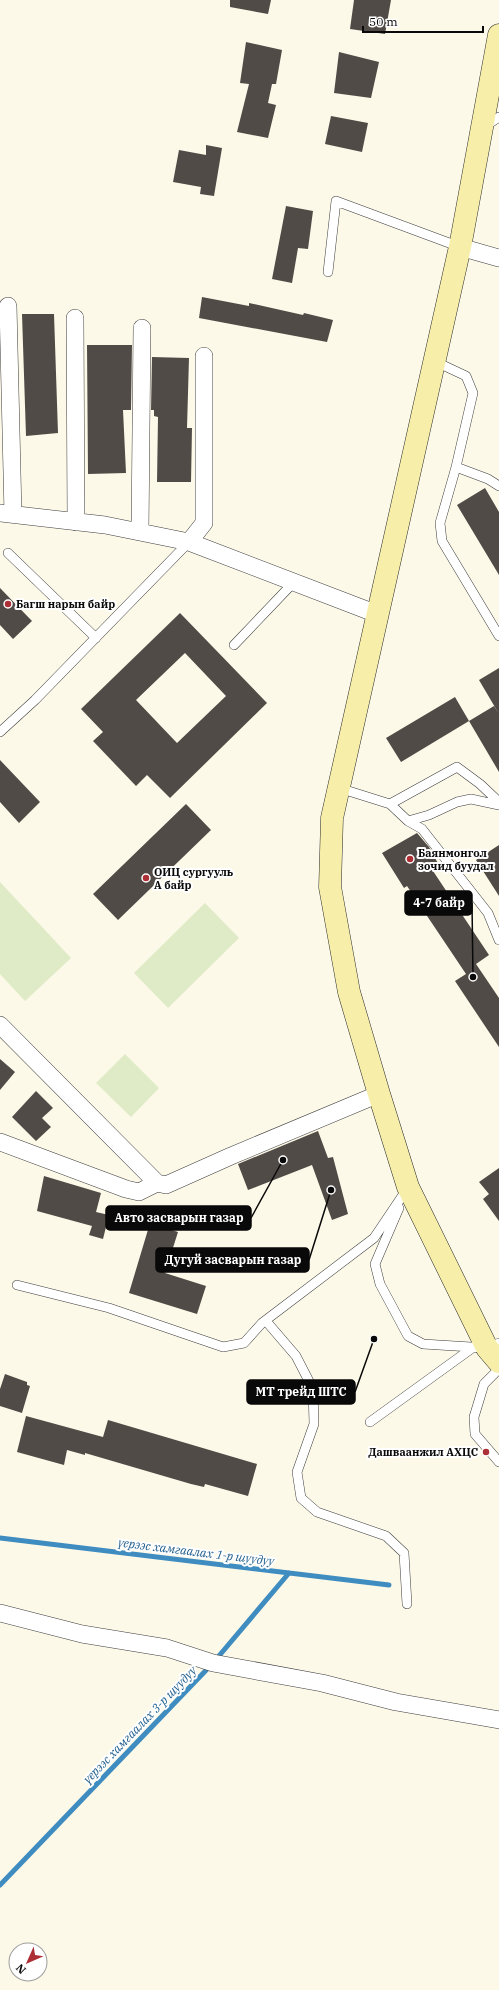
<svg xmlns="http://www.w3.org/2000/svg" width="499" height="1990" font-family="'IBM Plex Serif',serif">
<rect width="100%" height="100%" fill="#fdf9e8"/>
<!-- pitch -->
<path fill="#dfebc7" d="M0,882l71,76 -46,43 -25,-27z
M205,903l34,35 -71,70 -34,-35z
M125,1054l34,34 -28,29 -35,-34z"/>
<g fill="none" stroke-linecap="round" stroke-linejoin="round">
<!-- stream -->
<path stroke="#3f8cc0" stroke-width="5" d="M0,1538l389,47
M0,1885l213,-222 76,-90"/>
</g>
<!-- building -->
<path fill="#514b47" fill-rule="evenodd" d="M230,0h41l-3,14 -38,-7z
M354,0h37l-6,34 -35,-5z
M246,42l36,8 -6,34h-4l-4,19 8,2 -8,33 -31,-6 12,-48 -9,-1z
M339,52l40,10 -8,36 -37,-5z
M331,116l37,7 -6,29 -37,-8z
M206,145l16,3 -8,48 -14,-2 1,-7 -28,-5 6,-32 27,5z
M286,206l27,5 -5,38 -10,-1 -6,35 -20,-4z
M202,297l47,9v-3l54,12 1,-2 29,7 -6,22 -128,-24z
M22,314h32l4,119 -32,3z
M87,345h45l-1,65h-8l3,63 -38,1z
M152,357l37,1 -2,70h5l-1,54h-34l1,-65 -4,-1v-6h-3z
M485,488l14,24v63l-42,-70z
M0,588l32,33 -19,18 -13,-14z
M180,613l87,90 -97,95 -23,-23 -11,11 -43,-45 10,-9 -22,-23zM185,653l41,43 -49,47 -41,-43z
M499,668v46l-20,-34z
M455,697l14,24 -68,41 -15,-24z
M494,706l5,8v58l-30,-51z
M0,760l40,42 -21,21 -19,-21z
M186,804l25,26 -93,90 -25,-26z
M417,833l12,14 11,20 -7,4 56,84 -13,9 23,34v49l-44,-66 11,-7 -59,-88 -3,2 -22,-35z
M499,845v51l-23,-36z
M0,1059l15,13 -15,18z
M36,1091l17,17 -11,10 9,9 -15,14 -24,-24z
M318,1131l10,27 5,-1 15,57 -16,6 -20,-55 -64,25 -10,-26z
M499,1168v53l-16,-22 6,-5 -10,-12z
M44,1176l57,17 -5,19 13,3 -6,24 -14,-4 3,-9 -55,-15z
M150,1223l28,9 -13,41 41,13 -9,28 -68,-21z
M5,1374l22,8v3l3,1 -8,27 -22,-7v-17z
M26,1416l77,21 5,-17 149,44 -9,32 -43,-12 -1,3 -13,-3 -106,-31v2l-18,-5 -3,15 -47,-13z"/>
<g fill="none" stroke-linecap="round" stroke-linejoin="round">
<defs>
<path id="lane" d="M484,127l15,-10
M328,272l8,-71 124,46
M434,361l32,15 7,17 -17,74 -16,56 2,18 57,95
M456,467l32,12 11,7
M8,553l88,85
M234,645l61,-64
M0,732l35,-32 154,-158
M339,788l51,16 67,-37 23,17 19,18
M390,804l18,17 14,8 66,84 11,27
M408,821l21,-6 28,-13 14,-3 28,6
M399,1208l-24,56 5,20 28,52 15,8 64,4 12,-5
M17,1285l92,23 114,39 21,-4 18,-20 112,-85 33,-49
M266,1321l30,35 17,33 1,35 -17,48 4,26 16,14 69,24 18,17 3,51
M499,1369l-15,15 -10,33 1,17 24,28
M370,1422l105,-76"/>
<path id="street" d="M460,247l39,11
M8,306l5,208
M75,318l1,204
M0,513l105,12 84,17 188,72
M140,532l2,-204
M189,542l15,-19v-167
M0,1025l157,158 9,2 65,-29 148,-62
M0,1142l126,47 13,3 18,-9
M0,1613l82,21 85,14 46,15 109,20 74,19 103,18"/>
<path id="secondary" d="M499,35l-39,212 -128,571 -2,69 19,105 30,102 29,93 79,161 12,14"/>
</defs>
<!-- lane casing -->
<use href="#lane" stroke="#3c3c3c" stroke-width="10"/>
<!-- street casing -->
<use href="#street" stroke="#3c3c3c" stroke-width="18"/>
<!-- secondary casing -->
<use href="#secondary" stroke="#2b2b2b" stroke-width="23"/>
<!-- lane -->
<use href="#lane" stroke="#fff" stroke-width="9"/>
<!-- street -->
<use href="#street" stroke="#fff" stroke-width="17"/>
<!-- secondary -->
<use href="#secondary" stroke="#f7efa9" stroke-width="22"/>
</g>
<!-- markers -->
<g fill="#ac2f35" stroke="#fff" stroke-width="1.5">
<circle cx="8" cy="604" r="4"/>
<circle cx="410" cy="859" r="4"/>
<circle cx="146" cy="878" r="4"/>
<circle cx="486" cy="1452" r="4"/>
</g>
<g text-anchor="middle" stroke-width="4" stroke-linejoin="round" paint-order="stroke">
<!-- poi labels -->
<g font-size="11" font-weight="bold" fill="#090909" stroke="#fff" text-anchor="start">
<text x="16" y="608">Багш нарын байр</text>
<text x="418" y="857">Баянмонгол<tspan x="418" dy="13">зочид буудал</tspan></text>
<text x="154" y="876">ОИЦ сургууль<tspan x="154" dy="13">А байр</tspan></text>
<text x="478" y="1456" text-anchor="end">Дашваанжил АХЦС</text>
</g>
<!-- water labels -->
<g font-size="12" font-style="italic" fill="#205e8e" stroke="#fff">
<text transform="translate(196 1552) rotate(7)" y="4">үерээс хамгаалах 1-р шуудуу</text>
<text transform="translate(140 1725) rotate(-46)" y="4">үерээс хамгаалах 3-р шуудуу</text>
</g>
</g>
<!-- callouts -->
<path fill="none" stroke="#090909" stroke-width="1.5" d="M473 977L472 903M283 1160L251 1218M331 1190L309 1260M374 1339L355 1392"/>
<g fill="#090909" stroke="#fff" stroke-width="1.5">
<circle cx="473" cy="977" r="4"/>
<circle cx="283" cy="1160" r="4"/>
<circle cx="331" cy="1190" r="4"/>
<circle cx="374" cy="1339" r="4"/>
</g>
<g fill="#090909" stroke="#090909" stroke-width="1.5">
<rect x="405" y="891" width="67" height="24" rx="4"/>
<rect x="106" y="1206" width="145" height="24" rx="4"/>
<rect x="156" y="1248" width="153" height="24" rx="4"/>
<rect x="247" y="1380" width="108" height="24" rx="4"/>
</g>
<g font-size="12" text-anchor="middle" font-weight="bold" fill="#fff">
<text x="439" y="907">4-7 байр</text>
<text x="179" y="1222">Авто засварын газар</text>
<text x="233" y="1264">Дугуй засварын газар</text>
<text x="301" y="1396">МТ трейд ШТС</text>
</g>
<!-- north arrow -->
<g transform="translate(28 1962) rotate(225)"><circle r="19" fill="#ffffff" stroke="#9d9d9d"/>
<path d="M0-3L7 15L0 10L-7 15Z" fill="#ac2f35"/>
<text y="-6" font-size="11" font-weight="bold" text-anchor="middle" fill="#090909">N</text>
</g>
<!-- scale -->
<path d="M363 26v6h120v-6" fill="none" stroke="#090909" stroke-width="2"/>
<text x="369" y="26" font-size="12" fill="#090909" stroke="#ffffff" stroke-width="3" paint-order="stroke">50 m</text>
</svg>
